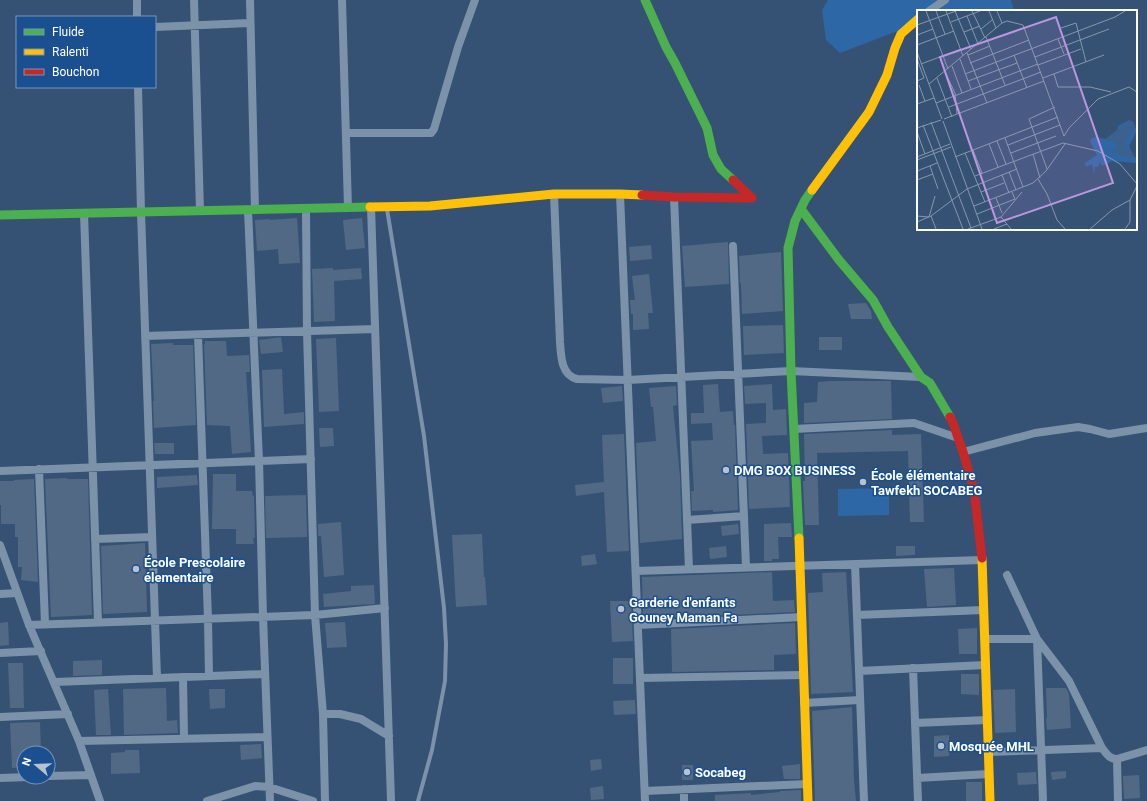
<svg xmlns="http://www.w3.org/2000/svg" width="1147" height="801" font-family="Roboto,sans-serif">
<rect width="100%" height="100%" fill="#355275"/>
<!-- green -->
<path fill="#2e67a6" d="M828,0h183l3,11h-96v17l-23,4 -55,21 -14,-13 -4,-30z
M889,488v27l-51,1v-27z"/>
<!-- building -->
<path fill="#526985" d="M297,218l3,45 -21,1 -1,-15 -21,2 -2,-31 15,-1v1z
M362,218l3,30 -19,2 -3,-30z
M728,242l1,42 -44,3 -3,-41z
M651,245l1,14 -22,2 -1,-14z
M781,252l2,59 -41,3 -1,-31h-1l-1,-27z
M333,268v2l28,-2 1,11 -28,2 1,40 -21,1 -2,-53z
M649,274l4,39h-5l1,16 -16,1v-16h-2l-1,-14h5l-3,-24z
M866,303l5,8 1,8h-21l-3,-15z
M783,325l1,28 -40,2 -1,-29z
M281,337l2,15 -22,2 -2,-14z
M819,337h23v13h-23z
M336,338l3,73 -20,1 -3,-73z
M205,341h21l1,15 22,-1 1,17h-4l5,80 -19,2 -2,-28 -23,-1 -3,-81h1z
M173,343v2h20l3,80 -42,3 -1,-27h1l-3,-57z
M282,369l2,45 20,-2v12l-40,3 -2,-57z
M831,381h60l1,38 -88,4v-20l13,-1 1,-20z
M718,384l2,28 13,-1 1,14h1l3,85 -25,2v-2l-21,1 -1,-20h3l-3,-50 22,-1 -1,-17 -21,1v-11h13l-1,-28z
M772,384l1,26 13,-1 1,26 -25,1 1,18 25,-1 2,54 -41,2 -3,-85 20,-1v-20l-21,1 -1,-18z
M622,386l1,15 -20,2 -2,-15z
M676,386l1,19 -4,1 7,71 2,62 -42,4 -4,-100 20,-2 -3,-34h-2l-2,-19z
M319,428h14l1,18 -14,1z
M892,430v5l29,-1 3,88h-14l-2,-71 -91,2 2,72h-14l-2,-44h2l-1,-47z
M624,434l5,117 -22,1 -3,-60 -28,4 -1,-11 29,-3 -2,-47z
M154,443h20v11h-19z
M213,474h23v17h16l1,5h1l1,42h-2l1,6h-18v-15h-24z
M197,475l1,10 -41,3v-11z
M67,478v1h21l4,136 -41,2 -6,-138z
M34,479l4,103 -17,-2 1,-13h-4v-30h-3v-13h-14v-19h-1v-24h14v-1z
M306,495l1,42 -41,1 -1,-42z
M341,522l3,53 -20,2 -3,-41h-3v-12z
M791,523l1,14h-14l1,22h-7v2h-8v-37z
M738,524l1,10 -17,2 -1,-10z
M482,534l2,43h1l2,28 -31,2 -4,-72z
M145,543l2,69 -44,2 -2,-68z
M726,546l1,11 -17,2 -1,-11z
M896,546h19v9l-19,1z
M595,554l2,10 -15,2 -1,-10z
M954,568l2,37 -29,2 -3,-38z
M772,572l1,29 21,-1 1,12 -152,7 -1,-42z
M846,572l7,120 -42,2 -3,-101 15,-1 -1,-19z
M374,585l1,19 -51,3 -1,-13 28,-3v-5z
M610,601h21l2,40 -21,1z
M8,622l1,23 -9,1v-23z
M345,622l2,25 -20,1 -2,-25z
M795,623l1,31 -22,1v15l-102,2 -1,-43z
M977,628v26h-18l-1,-25z
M613,658h20v26h-20z
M102,660v15l-29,1v-15z
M8,663h15l1,45h-14z
M961,674h18v21l-18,-1z
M166,688l1,33 10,-1 1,13 -54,2 -1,-46z
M1046,688h20l3,6 2,34 -24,2 -1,-12h1z
M108,689l3,46h-15l-2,-45z
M209,689h16v19l-15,1z
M1015,689l1,43 -21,1 -2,-43z
M635,700l1,14 -22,1 -1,-14z
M852,707l2,73 2,21h-41l-3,-90z
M40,722l1,31h-17v14l-12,1 -2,-45z
M949,735v21l-15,1v-21z
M261,744l1,14 -21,2 -1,-15z
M125,750h14l1,23 -29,1v-21l14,-1z
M601,759l1,10 -11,2 -1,-11z
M800,764v15h-16l-2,-13z
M682,765h11v15h-11z
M1066,771v7l-14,2 -1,-8z
M1036,772l1,12 -19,1 -1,-12z
M1139,775l1,23 -16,1 -1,-23z
M966,782h16v19h-16z
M603,786l1,13 -13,1 -1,-12z
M801,790v11h-86v-6l36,-2v2l29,-3v-1z"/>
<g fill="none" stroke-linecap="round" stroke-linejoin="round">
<!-- lane -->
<path stroke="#7c92a8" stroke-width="4" d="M387,209l37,227 20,172 2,36 -1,37 -13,69 -14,51"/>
<!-- street -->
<path stroke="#7c92a8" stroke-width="8" d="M137,0v17
M194,0l6,211
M250,0l5,210
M342,0l6,208
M929,11l16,-11
M155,27l95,-4
M138,87l3,125 16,466
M346,133h85l3,-4 24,-82 17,-47
M554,194l6,148c1,14 1,33 17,37l51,1 163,-9 130,6
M620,194l25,607
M674,197l15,372
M371,207l20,594
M306,209l1,122 8,284 8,99 2,87
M248,210l11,251 4,156 7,184
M84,213l14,409
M733,246l13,321
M198,335l10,284 1,57
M145,336l230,-7
M794,429l120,-6 44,15
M963,452l72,-19 43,-6 12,2 19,5 38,-6
M39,469l6,155
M0,471l311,-12
M687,520l57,-4
M95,539l57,-2
M0,545l29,80 50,116 21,60
M855,564l9,237
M636,571l346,-11
M1007,575l30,64 32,42 33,67c4,5 7,11 15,11l30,-9
M0,594l17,-1
M857,615l127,-5
M29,625l286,-10 70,-7
M638,625l164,-8
M985,639h52l6,162
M0,653l41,-2
M913,668l5,133
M859,671l126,-6
M183,677l1,61
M640,678l163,-3
M55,682l210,-8
M804,703l56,-3
M323,714h17l21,5 28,17
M0,717l68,-3
M915,723l72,-3
M79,741l188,-4
M988,752l114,-4
M1117,759l1,42
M48,776l43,-1
M0,778l29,-1
M917,778l72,-4
M684,789v12
M645,791l162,-7
M207,801l48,-15 14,1 44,14"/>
<!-- fast -->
<path stroke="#4caf50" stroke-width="9" d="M645,0l21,47 9,16 32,65 6,27 8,14 12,11
M801,209l38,51 34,40 15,27 33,50 9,6 20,34
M0,215l370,-8
M799,538l-8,-167 -3,-123 7,-27 10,-21 7,-10"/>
<!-- slow -->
<path stroke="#ffc107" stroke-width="9" d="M812,190l57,-78 18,-37 8,-27 6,-14 17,-15
M370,207l60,-1 124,-12h66l22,1
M799,538l9,263
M982,558l8,243"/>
<!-- jam -->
<path stroke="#c62828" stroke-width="9" d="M642,195l32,2 78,1 -19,-18
M950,417l3,6 10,29 11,38 8,68"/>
</g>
<!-- markers -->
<g fill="#b8c2cf" stroke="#1a4f90" stroke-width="1.5">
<circle cx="726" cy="470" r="4"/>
<circle cx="863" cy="482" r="4"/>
<circle cx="136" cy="569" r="4"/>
<circle cx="621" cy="609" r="4"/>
<circle cx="941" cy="746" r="4"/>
<circle cx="687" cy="772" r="4"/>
</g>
<g text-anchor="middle" stroke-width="3" stroke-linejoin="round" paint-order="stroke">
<!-- poi labels -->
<g font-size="13" font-weight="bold" fill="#fff" stroke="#1a4f90" text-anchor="start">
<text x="734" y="475">DMG BOX BUSINESS</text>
<text x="871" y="480">École élémentaire<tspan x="871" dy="15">Tawfekh SOCABEG</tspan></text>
<text x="144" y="567">École Prescolaire<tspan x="144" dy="15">élementaire</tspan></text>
<text x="629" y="607">Garderie d'enfants<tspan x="629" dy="15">Gouney Maman Fa</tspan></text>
<text x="949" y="751">Mosquée MHL</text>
<text x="695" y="777">Socabeg</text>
</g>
</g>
<!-- overview -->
<g transform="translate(917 10)">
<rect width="220" height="220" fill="#355275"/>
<path d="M212,110l4,2 4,9 -8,15 5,11 3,1v5l-24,-2 -11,5 -2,-4 -2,5h-3l-1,8 -2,-11 -6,3 -1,-4 12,-8 -7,-14 1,-2 4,-2 11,2 11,-8 1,-5z" fill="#2e67a6"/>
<path d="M212,111l6,7 -10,15 8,14 -3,2 -25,-10 10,2 2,-3 -2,-6 -11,-2z" fill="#3b618e"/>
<path fill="none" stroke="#8697ac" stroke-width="1" d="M9,1l22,58M19,1l9,23M29,1l17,45M38,1l16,38M55,1l13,27M72,1l7,17M80,1l5,12M50,6l11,28M34,12l29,-11M0,15l39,-14M144,18l15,-5 10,39M64,19l11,-9M47,22l16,-6M0,25l16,-6M69,27l19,48M141,29l6,15M0,35l37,-14M0,42l25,67M50,43l20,50M51,45l22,-9M97,45l13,33M118,47l74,-28M0,49l7,19 -7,3M43,49l11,30M53,53l59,-23M4,54l40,-15M121,55l43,-16M35,56l10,27M28,62l10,21 2,21M48,64l150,-57 10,-6M137,64l4,13h32l21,5M20,68l15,39M126,68l61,-23M51,71l49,-18M12,74l73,-61 5,-2 16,4 41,111 5,-8 29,-29 31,-12 8,5M2,75l6,16M19,93l102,-39M0,94l17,-6M32,97l92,-35M27,109l100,-38M26,111l39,108M14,112l40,106M6,115l40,104M0,118l24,-8M0,122l8,22M88,128l18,49M80,131l9,23M72,134l9,23M91,135l52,-20M56,140l9,23M48,143l20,49M94,143l45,-17M116,144l7,24M0,147l33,-13M38,147l103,-40M0,150l34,-13M13,156l8,23M130,159l-18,-50 26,-12M0,161l20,-8M92,162l7,18M85,165l7,18M58,166l88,-33 35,8 22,13 17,20M121,169l9,15 10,26 8,9M0,170l16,-6M64,182l23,-9M79,188l6,15M57,196l59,-23 13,-12 19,-27M60,204l38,-15 -3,-7M0,206l12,1M14,206l5,13M12,207l6,-21M84,207l10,12M0,212l14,-6 36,-27 50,-20M51,219l33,-12 21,-25M77,219l13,-5M173,219l22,-19 18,-10 7,-14M208,219l5,-7v-22"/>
<path fill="#bd96df" fill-opacity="0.15" stroke="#bd96df" stroke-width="2" d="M139,7l57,166 -116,40 -57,-166z"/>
<rect width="220" height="220" fill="none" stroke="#fff" stroke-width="2"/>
</g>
<!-- legend -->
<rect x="16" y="16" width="140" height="72" fill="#1a4f90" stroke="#7695bc"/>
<rect x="24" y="29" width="20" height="6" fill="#4caf50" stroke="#7695bc"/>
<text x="52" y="36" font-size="12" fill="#ffffff">Fluide</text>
<rect x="24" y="49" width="20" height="6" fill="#ffc107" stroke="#7695bc"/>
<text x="52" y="56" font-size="12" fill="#ffffff">Ralenti</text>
<rect x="24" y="69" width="20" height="6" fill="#c62828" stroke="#7695bc"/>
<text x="52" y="76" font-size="12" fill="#ffffff">Bouchon</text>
<!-- north arrow -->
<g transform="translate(36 765) rotate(289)"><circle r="19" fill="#1a4f90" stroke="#7695bc"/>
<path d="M0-3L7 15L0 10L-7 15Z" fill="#b8c2cf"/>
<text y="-6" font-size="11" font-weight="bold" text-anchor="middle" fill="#ffffff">N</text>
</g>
</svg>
